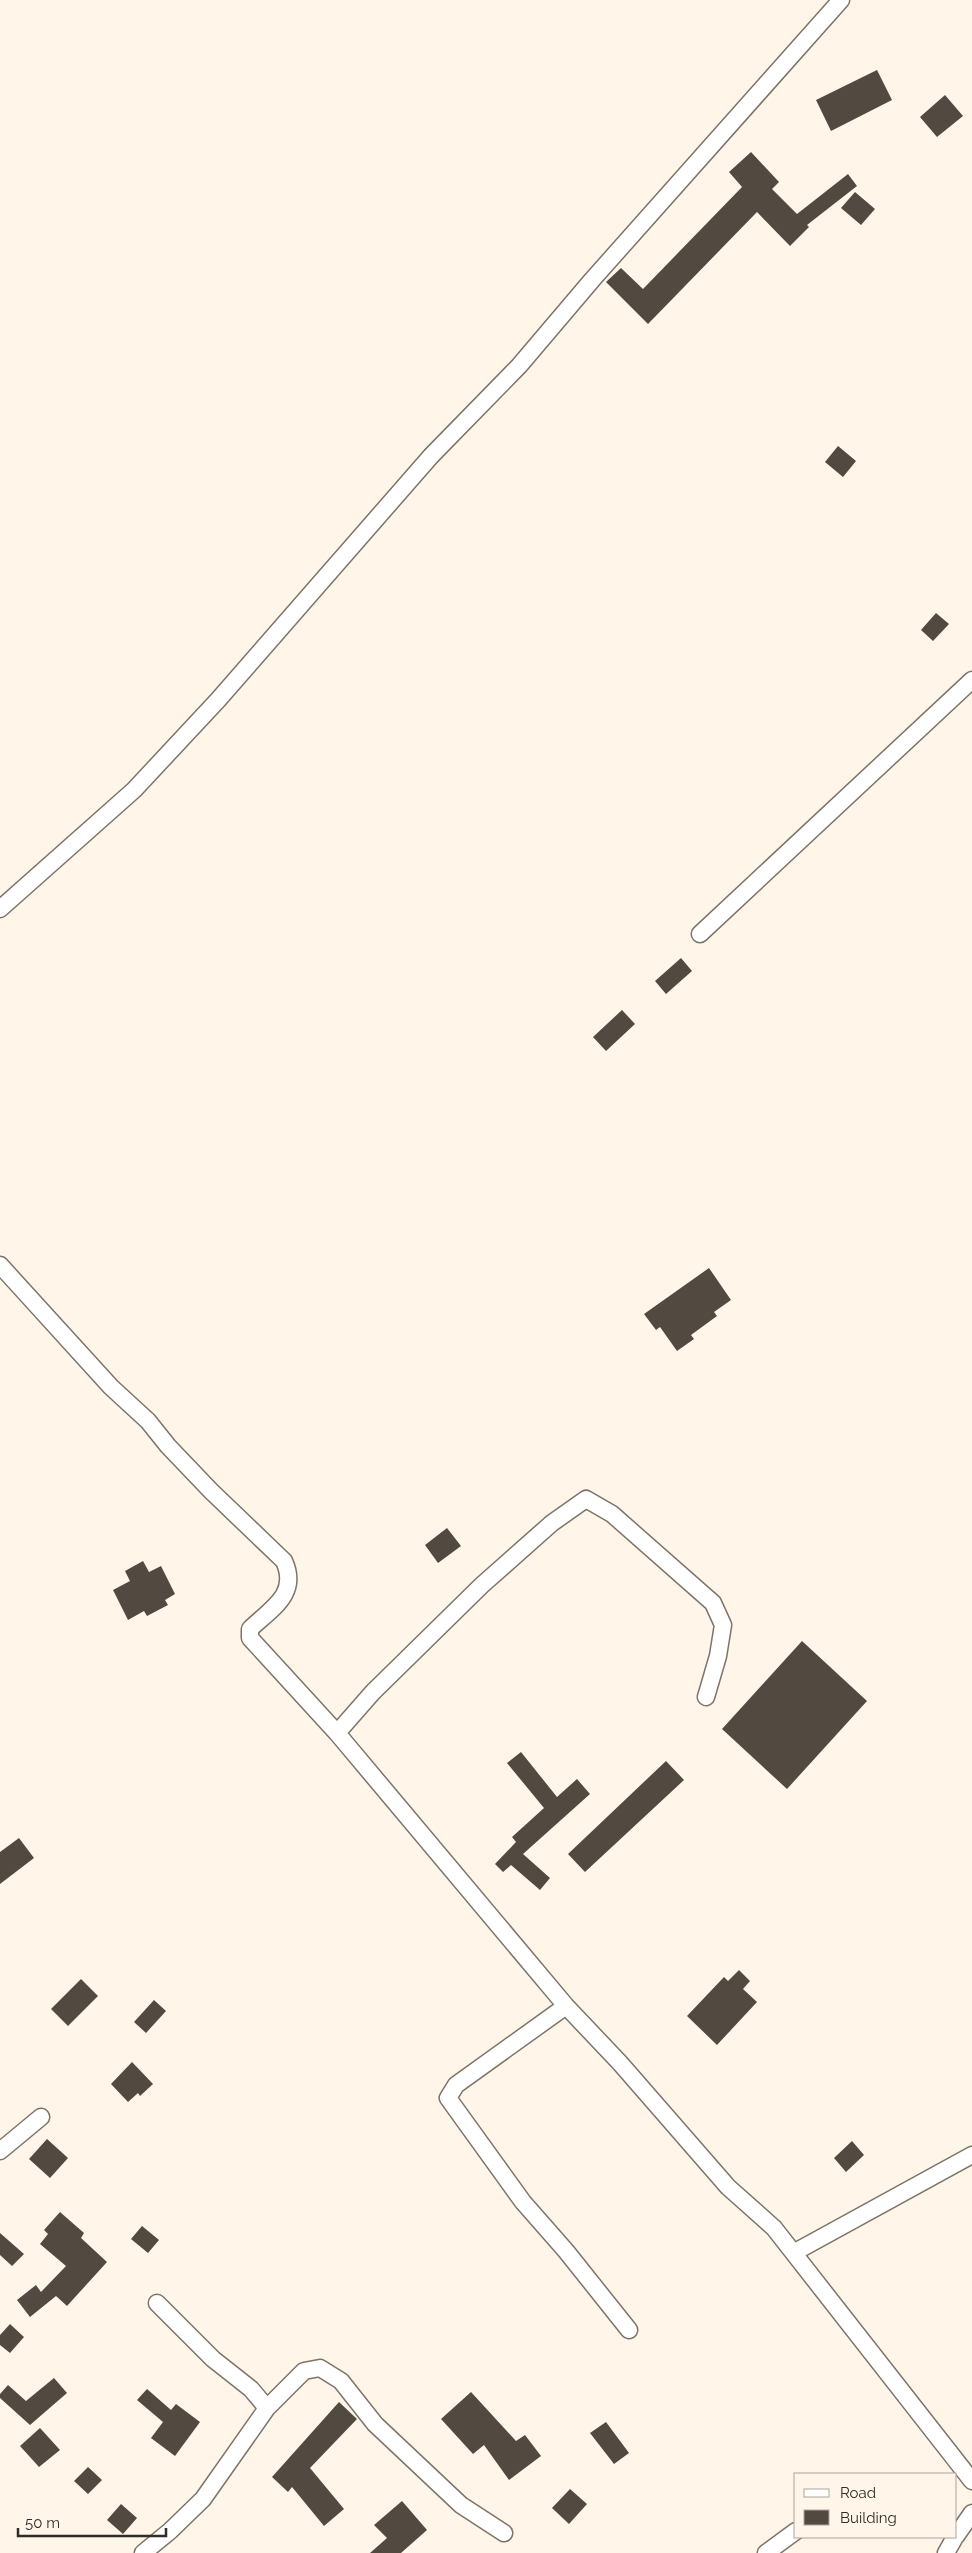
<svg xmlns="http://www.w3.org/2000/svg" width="972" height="2553" font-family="Raleway,sans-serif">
<rect width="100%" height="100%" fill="#fff5e9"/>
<!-- building -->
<path fill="#524a40" d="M877,70l15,30 -61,31 -15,-31z
M945,95l18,21 -26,21 -17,-20z
M751,152l28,30 -7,7 25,25 51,-40 9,12 -50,39 2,2 -19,19 -33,-34 -109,112 -42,-42 15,-14 22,21 99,-102 -13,-15z
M855,192l20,17 -14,16 -20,-17z
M838,446l18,15 -13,16 -18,-15z
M936,613l13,11 -16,17 -12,-11z
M681,958l11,13 -26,23 -11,-13z
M622,1010l13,14 -29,27 -13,-14z
M709,1268l22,32 -17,12 3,4 -26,19 3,4 -17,12 -17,-24 -4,3 -12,-16z
M447,1528l14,18 -23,17 -13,-18z
M143,1561l6,11 12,-6 14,28 -10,6 3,5 -21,11 -3,-5 -16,9 -15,-30 17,-9 -5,-10z
M802,1641l65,60 -80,88 -65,-60z
M521,1752l36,45 20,-18 13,15 -67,60 27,24 -10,12 -29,-25 -8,7 -8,-8 21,-22 -4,-5 32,-29 -37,-45z
M666,1761l18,19 -99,92 -17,-18z
M19,1838l15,20 -34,26v-32z
M739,1970l11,11 -7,8 14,13 -40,43 -30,-29 37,-39 4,4z
M81,1979l17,17 -30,30 -17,-17z
M154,2000l12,11 -20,22 -12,-11z
M132,2062l21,22 -13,12 -2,-3 -10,9 -17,-18z
M47,2139l21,19 -18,20 -21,-19z
M852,2141l12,14 -18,17 -12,-14z
M60,2212l24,21 -3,5 26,24 -40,44 -11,-10 -26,21 -13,-17 19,-15 5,7 25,-26 -26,-22 8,-10 -4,-4z
M142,2226l17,14 -11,13 -17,-14z
M0,2233l24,21 -12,12 -12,-11z
M10,2324l14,13 -14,16 -10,-8v-10z
M54,2378l13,15 -37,32 -30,-27v-4l8,-9 18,16z
M147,2389l24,21 5,-6 24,18 -25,34 -24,-18 12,-16 -26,-22z
M471,2392l45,49 9,-6 16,21 -32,24 -25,-35 -11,9 -32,-35z
M339,2402l18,17 -47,49 34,41 -20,17 -32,-39 -4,5 -16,-15z
M606,2422l23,31 -15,11 -24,-31z
M40,2428l20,22 -21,17 -19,-21z
M88,2467l14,13 -14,14 -14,-13z
M570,2489l17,15 -18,20 -17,-16z
M402,2501l25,29 -26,23h-31l17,-15 -13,-13z
M121,2504l16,14 -14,16 -16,-14z"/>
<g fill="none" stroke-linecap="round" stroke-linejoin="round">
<defs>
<path id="street" d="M0,909l134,-119 84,-90 213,-244 88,-90 73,-86 249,-280
M700,934l272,-254
M0,1265l111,122 37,34 20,25 43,45 73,70c15,33 -12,47 -34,68v9l87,95 229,273 54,57 108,124 46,41 198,253
M337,1733l36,-41 109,-107 70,-62 34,-24 26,15 101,89 10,22 -5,31 -12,41
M566,2006l-110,79 -8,13 75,104 43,49 63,79
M0,2151l41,-34
M795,2252l177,-97
M157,2303l56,56 38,30 16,19
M956,2536l16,-23
M143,2553l27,-22 33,-32 64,-91 37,-37 16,-3 21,13 34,43 86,81 43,28
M766,2553l30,-22
M946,2553l9,-16"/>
</defs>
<!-- street casing -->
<use href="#street" stroke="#7d7469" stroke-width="19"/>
<!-- street -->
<use href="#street" stroke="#fff" stroke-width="16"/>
</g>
<!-- legend -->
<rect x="794" y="2473" width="162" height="65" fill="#fff5e9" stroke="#aca59b"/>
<rect x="804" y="2489" width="25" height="8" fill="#ffffff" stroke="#aca59b"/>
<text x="840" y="2498" font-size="15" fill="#302c27">Road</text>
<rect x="804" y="2510" width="25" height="15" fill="#524a40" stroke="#aca59b"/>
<text x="840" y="2523" font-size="15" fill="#302c27">Building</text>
<!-- scale -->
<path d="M18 2528v8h148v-8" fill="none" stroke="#302c27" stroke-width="2.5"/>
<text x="25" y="2528" font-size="15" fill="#302c27" stroke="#fff5e9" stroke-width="4" paint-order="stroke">50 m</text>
</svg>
